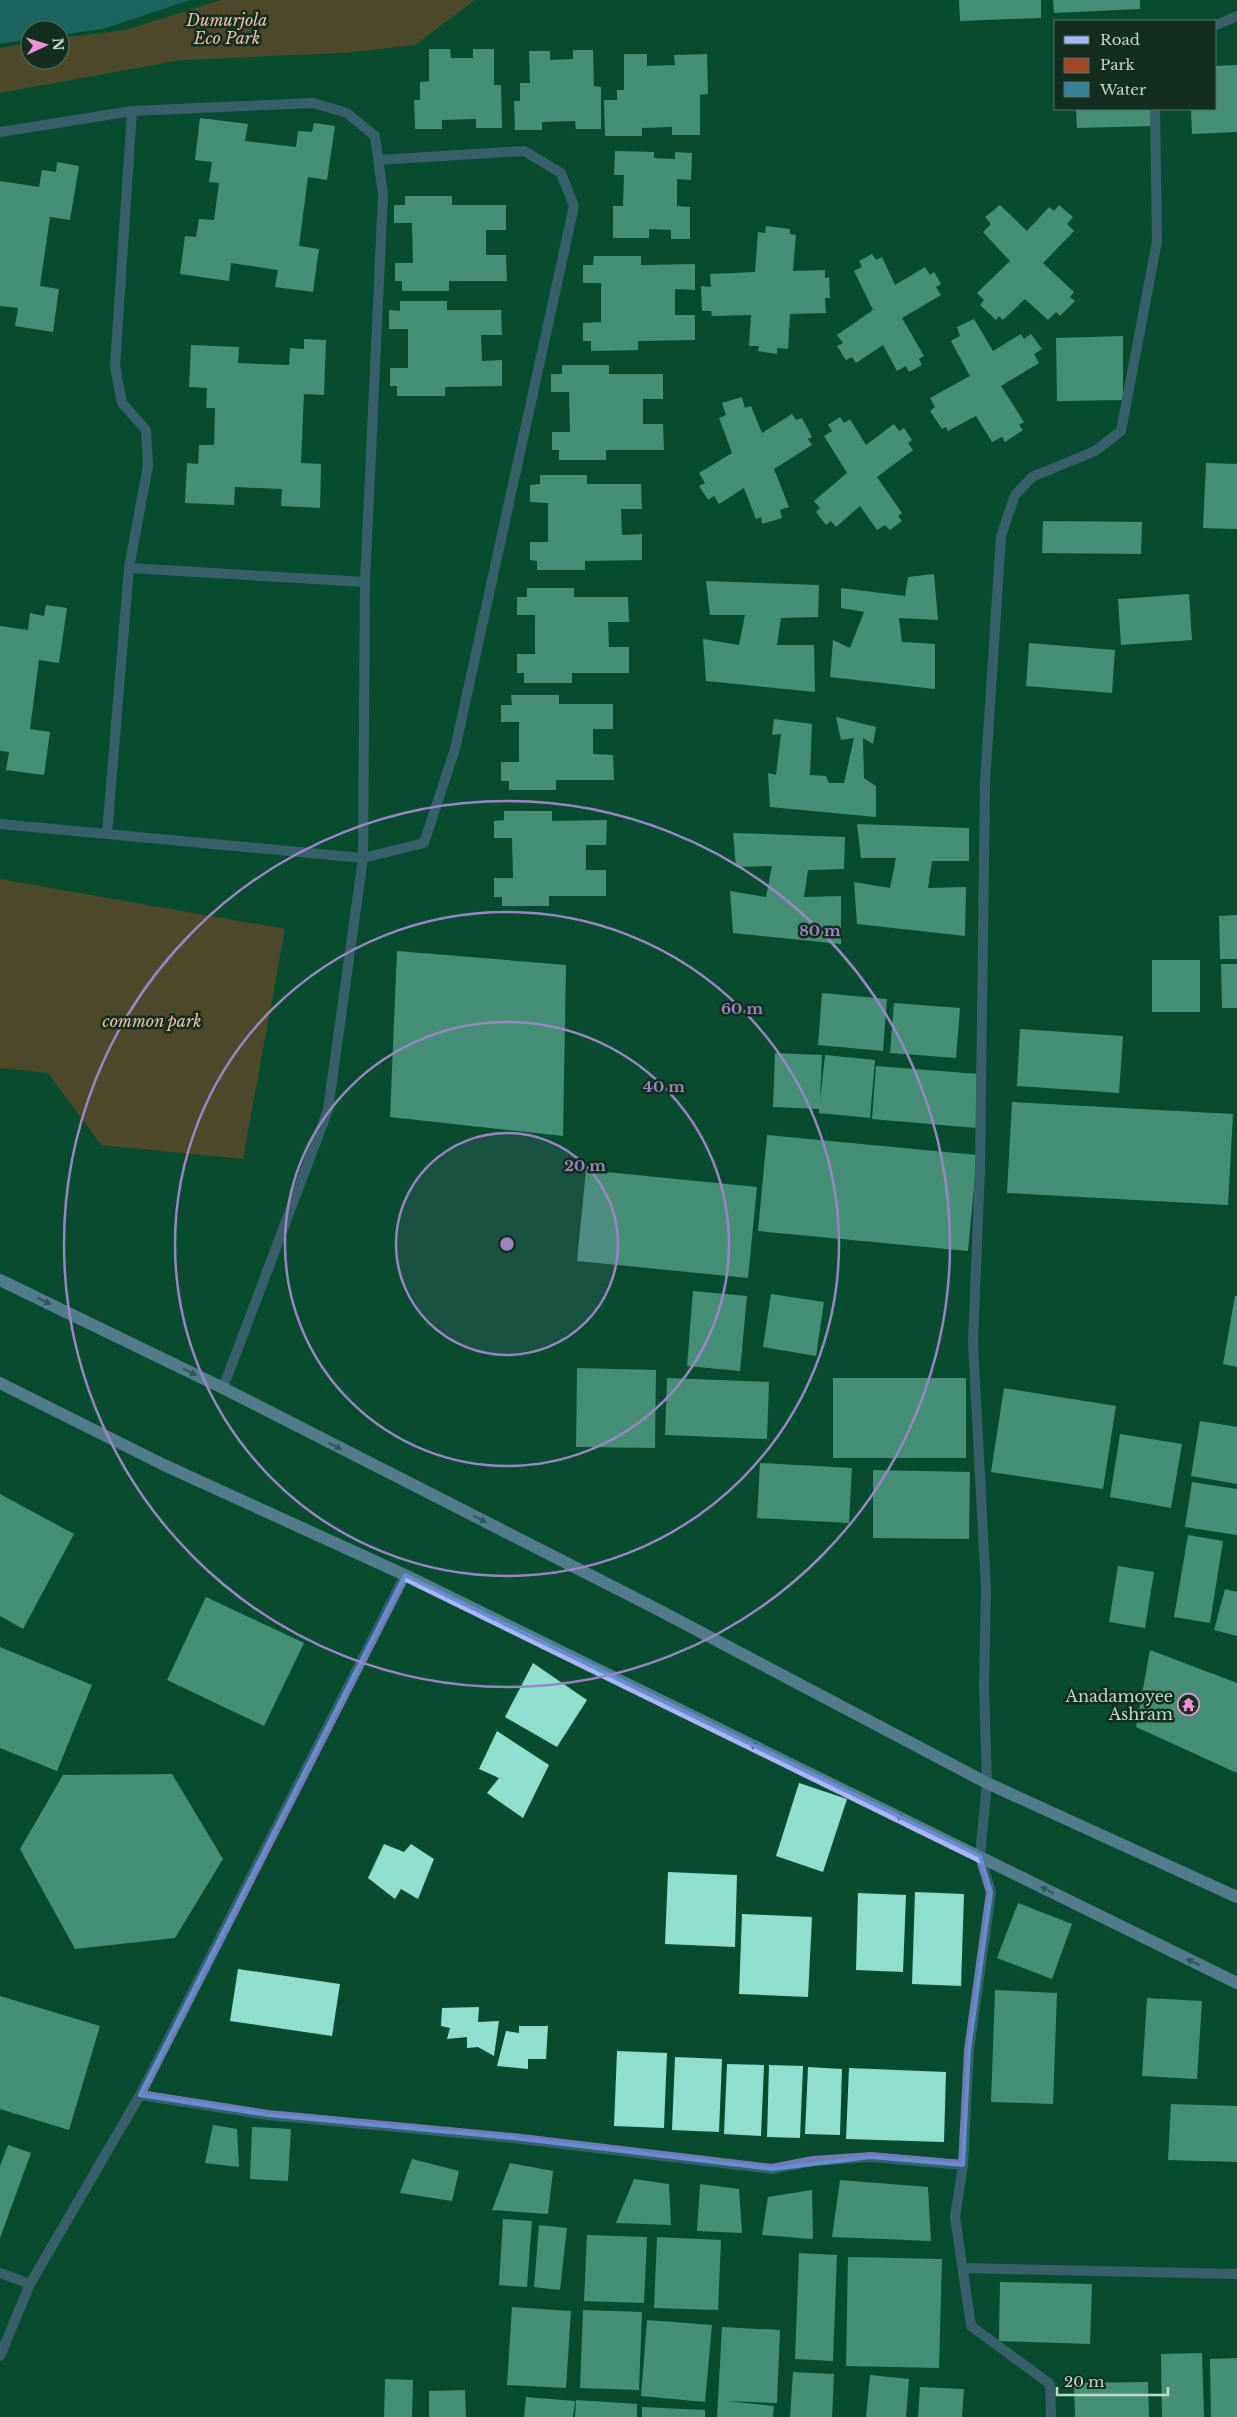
<svg xmlns="http://www.w3.org/2000/svg" width="1237" height="2417" font-family="'Libre Baskerville',serif">
<rect width="100%" height="100%" fill="#074c2f"/>
<!-- green -->
<path fill="#a44626" d="M221,0h254l-60,45 -71,8 -163,7 -181,33v-45l30,-5v17h30v-22l66,-8z
M0,879l285,50 -42,230 -142,-14 -53,-72 -48,-5z"/>
<!-- water -->
<path fill="#368297" d="M0,0h190l-87,29 -43,6v-5h-30v9l-30,5z"/>
<!-- building -->
<path fill="#90dfce" d="M959,0h82v18l-81,3z
M1053,0h87v9l-86,4z
M429,49h21l1,9h22v-9h21v36h7l1,43h-26v-9l-34,1v9h-27l-1,-29h6v-18l9,-1z
M573,50h20l1,36 7,1v42h-25l-1,-8 -33,1v8h-27l-1,-29h6v-18h10l-1,-32h21v9l23,-1z
M624,54h23v12l28,-1 -1,-10 33,-1 1,40 -8,1v40h-28v-8l-30,1v8h-37l-1,-36h13v-10h7z
M1237,65v67l-45,2 -1,-25h25v-43z
M1076,109h76l1,17 -76,2z
M200,118l48,6 -3,17 51,6 2,-16 14,1 2,-9 21,3 -8,54 -19,-3 -9,69 20,3 -6,43 -38,-5 3,-17 -47,-7 -2,18 -49,-7 5,-38 11,1 3,-18 15,1 5,-37 -10,-1 3,-20 -17,-2z
M615,151l39,1v6l21,1v-7l17,1 -1,27 -14,-1v27l13,1v32h-19v-9l-22,-1v9h-36v-32h10l1,-31h-10z
M57,162l22,4 -9,54 -20,-3 -10,69 19,3 -6,43 -38,-6 3,-18 -18,-2v-125l39,6 3,-17 14,2z
M405,196h47v9h54v25h-20v25h20l1,26h-58v10h-47v-10h-7v-18h18l-1,-40h-18v-18h11z
M1000,205l27,26 22,-24 5,4 5,-6 14,12 -6,7 7,7 -31,32 31,29 -4,5 5,4 -15,15 -4,-4 -8,8 -23,-21 -22,21 -4,-4 -3,4 -16,-15 4,-5 -7,-7 33,-32 -27,-29 8,-8 -6,-7z
M766,226l24,3v5l6,1 -3,36 32,-1v8l4,-1 1,21h-5l1,15 -36,1 -2,35 -11,-1v6l-19,-3 1,-5h-10l2,-31 -39,1 -1,-5h-9l-1,-25 10,1 -1,-13 45,-2 3,-40 7,1z
M872,254l4,6 6,-3 13,28 30,-18 5,8 4,-3 7,12 -5,3 5,8 -39,23 22,38 -5,3 3,6 -13,7 -3,-6 -9,5 -14,-26 -27,18 -4,-6 -6,3 -9,-14 6,-3 -6,-8 36,-25 -19,-39 8,-4 -3,-6z
M594,256h47v9l54,-1v26l-20,-1v26h20v25l-57,1v9l-47,1v-10h-8v-18l18,-1v-39h-18v-18h10z
M400,301h47v9h54l1,25h-21l1,26 20,-1v26l-57,1v9h-48v-10h-7v-18h18v-39h-19v-19l11,1z
M974,319l19,32 28,-17 3,5 7,-5 11,15 -8,5 5,9 -38,23 23,36 -5,3 4,5 -18,12 -3,-5 -10,5 -16,-26 -28,15 -2,-4 -4,2 -12,-18 5,-4 -5,-9 40,-22 -19,-35 9,-5 -3,-9z
M1123,336v64l-66,1 -1,-63z
M304,339l22,1 -2,55 -20,-1 -3,69 20,1 -1,44 -39,-2 1,-17 -47,-2 -1,18 -49,-2 2,-40 11,1 1,-19h15l1,-37h-9l1,-20 -18,-1 2,-42 48,2 -1,16 51,2 1,-17 14,1z
M562,365h47v9h54v25h-20v25h20l1,26h-58v10h-47v-10h-7v-18h18l-1,-40h-18v-18h11z
M742,397l3,11 6,-2 11,27 30,-19 4,6 6,-2 10,19 -4,2 4,6 -38,24 15,38 -9,3 2,8 -20,6 -1,-7 -5,2 -12,-31 -25,16 -5,-8 -6,4 -9,-14 6,-3 -6,-10 33,-20 -13,-35 7,-3 -4,-12z
M840,417l4,6 6,-4 16,26 28,-21 5,7 5,-3 8,12 -4,3 5,7 -36,27 25,36 -4,3 4,5 -12,9 -5,-5 -8,5 -17,-24 -24,21 -5,-6 -5,4 -10,-13 4,-4 -6,-7 33,-28 -23,-37 8,-5 -4,-6z
M1206,463l31,1v65l-34,-1z
M540,475h47v9h54l1,25h-21l1,26 20,-1v26l-57,1v9h-48v-9l-7,-1v-18h18v-39l-18,-1v-17l10,-1z
M1043,521l99,1 -1,32 -99,-1z
M934,574l4,46 -39,-2 3,24 33,2v45l-105,-12 3,-37 17,8 14,-36 -23,-4v-20l64,8 3,-19z
M706,581l113,4 -1,32 -37,1 -4,27h37l1,47 -109,-11 -3,-42 36,6 6,-30h-35z
M527,588h47v9h54l1,25h-21l1,25h20v26h-57v10h-48v-10h-7v-19h18v-39h-18v-18h10z
M1189,594l3,46 -71,5 -3,-46z
M46,605l21,3 -8,55 -20,-3 -9,69 20,3 -6,43 -38,-5 3,-18 -9,-1v-125l28,4 2,-17 14,3z
M1029,643l86,7 -3,43 -86,-7z
M511,695h48v9h54v25h-20v25l20,1 1,25h-58v10h-47v-9h-8v-19h18v-40h-18v-17h11z
M836,717l40,10 -3,17 -10,-6 1,40 12,8v31l-106,-10 -2,-34 8,2 5,-41 -9,1 2,-16 38,5 -2,51 16,1 3,7h15l10,-45 -13,2z
M504,811h48v10l55,-1 -1,25h-20v25h20v26h-57v10h-47v-9h-8v-19h19l-1,-40h-18v-17l10,-1z
M857,824l112,4v33h-37l-4,27 38,-1 -1,49 -108,-12 -3,-42 36,6 6,-30h-35z
M733,833l112,4 -1,32 -36,1 -4,27 37,-1v48l-108,-11 -3,-42 36,6 6,-31 -36,1z
M1237,915v44h-17l-1,-43z
M397,951l169,14 -3,171 -173,-19z
M1152,960h48v52h-48z
M1221,964h16v44h-15z
M822,993l65,6 -4,52 -65,-6z
M894,1003l66,5 -4,50 -66,-5z
M1020,1029l103,7 -4,57 -102,-7z
M775,1053l47,2 -2,46 5,-46 50,5 -5,58 -51,-5v-4l-46,-2z
M876,1066l103,8 -3,54 -104,-9z
M1012,1102l221,12 -5,91 -221,-12z
M767,1135l210,20 -9,96 -210,-20z
M586,1170l171,17 -9,91 -171,-17z
M693,1291l54,5 -7,75 -53,-5z
M771,1294l53,8 -8,54 -53,-9z
M1235,1296h2v71l-14,-3z
M577,1368l79,2 -1,78 -79,-1z
M667,1378l102,4 -2,57 -102,-4z
M833,1378h133v80h-133z
M1004,1388l112,18 -13,83 -112,-17z
M1200,1421l37,6v57l-46,-8z
M1120,1434l62,10 -11,64 -61,-11z
M760,1463l92,5 -3,55 -92,-5z
M873,1470l97,2 -1,67 -96,-1z
M1192,1482l45,7v46l-52,-8z
M0,1494l74,40 -51,95 -23,-13z
M1188,1535l35,6 -13,82 -36,-6z
M1118,1566l36,6 -9,56 -36,-6z
M1225,1589l12,3v44l-23,-6z
M206,1597l98,46 -40,83 -97,-46z
M0,1647l92,38 -35,86 -57,-23z
M1150,1650l87,33v90l-101,-46z
M533,1663l54,37 -30,47 -52,-30z
M497,1731l52,34 -26,53 -36,-25 12,-15 -20,-9z
M172,1774l51,85 -48,79 -100,11 -55,-100 43,-74z
M799,1783l48,16 -24,73 -47,-16z
M384,1844l20,8 7,-8 23,15 -16,40 -17,-10 -6,10 -27,-21z
M668,1872l69,3 -2,72 -70,-3z
M915,1892l49,2 -3,92 -49,-2z
M858,1893l48,2 -3,77 -47,-2z
M1018,1903l54,21 -20,55 -55,-21z
M742,1914l70,3 -4,80 -69,-3z
M238,1969l102,15 -8,52 -102,-15z
M995,1990l62,3 -4,111 -62,-2z
M0,1996l100,30 -31,104 -69,-21z
M1147,1998l55,3 -5,78 -55,-3z
M479,2007l-1,15 21,-1 -5,35 -16,-9 -11,1v-11l-20,2 3,-11 -9,-2 1,-18z
M519,2026h29l-2,33h-18v10l-31,-3 9,-35 13,2z
M617,2051l50,2 -3,75 -50,-2z
M675,2057l47,2 -3,73 -47,-2z
M727,2064l37,1 -3,71 -37,-2z
M769,2065l34,1 -3,72 -33,-1z
M808,2067l34,2 -2,66 -35,-1z
M849,2068l97,4 -2,70 -98,-3z
M1171,2104l66,2v56l-69,-2z
M213,2125l24,4 2,38 -34,-4z
M252,2127l39,2 -3,52 -38,-2z
M8,2145l23,8 -31,85v-72z
M412,2159l47,12 -7,30 -52,-8z
M510,2163l43,8 -5,43 -56,-4z
M634,2179l35,5 2,41 -55,-2z
M840,2180l88,7 3,54 -99,-4z
M700,2184l39,5 3,44 -45,-2z
M812,2190l1,49 -51,-4 6,-38z
M503,2219l29,2 -5,66 -28,-2z
M539,2225l28,3 -7,62 -26,-3z
M587,2235l60,2 -3,66 -60,-2z
M657,2237l64,3 -3,70 -64,-2z
M799,2253l38,2 -4,106 -38,-2z
M848,2257l94,2 -3,109 -93,-2z
M1000,2282l92,2 -2,60 -91,-3z
M512,2307l59,4 -5,77 -59,-3z
M583,2310l59,2 -3,78 -59,-2z
M647,2320l65,5 -7,77 -64,-6z
M722,2327l58,3 -3,73 -50,-2 47,5 -1,11h-56z
M1202,2353l2,64h-42l-1,-63z
M1237,2358v59h-26l-1,-58z
M793,2372l41,2 -2,43h-42z
M870,2375l39,4 -3,38h-40z
M385,2379l28,1 -1,37h-28z
M1148,2382l1,35h-74l-1,-34z
M920,2387l44,2 -2,28h-44z
M465,2390l1,27h-37v-26z
M526,2397l49,4 -2,16h-49z
M576,2400l61,4v13h-62z
M642,2407l63,3v7h-63z"/>
<g fill="none" stroke-linecap="round" stroke-linejoin="round">
<!-- service -->
<path stroke="#7379b2" stroke-width="10" d="M0,132l132,-21 181,-8 34,10 28,23 8,59 -18,387 -2,276 -35,252 -105,278
M129,568l236,14
M0,824l363,34 61,-15 31,-94 119,-543 -13,-33 -37,-22 -146,9
M107,834l22,-266 19,-102 -2,-36 -24,-27 -7,-37 17,-255"/>
<!-- minor -->
<path stroke="#7379b2" stroke-width="10" d="M1216,25l21,-9
M140,2095l128,20 245,23 259,31 41,-8 58,-4 92,8
M963,2268l274,6
M0,2273l30,11
M0,2356l30,-72 110,-189 265,-520
M1051,2417l-1,-33 -79,-58 -16,-109 8,-52 6,-115 22,-158 -11,-36 7,-73 -3,-96 2,-97 -13,-247 7,-174 5,-387 16,-246 14,-41 17,-18 63,-26 26,-20 36,-190 -2,-132"/>
<!-- primary -->
<path stroke="#adb5fa" stroke-width="12" d="M0,1280l223,108 430,219 334,176 250,114
M0,1383l164,82 241,110 832,408"/>
</g>
<!-- one-way arrows -->
<defs><path id="oneway-solid" d="M-6-.8H1V-3.2L6.5 0L1 3.2V.8H-6Z" transform="scale(1.25)"/></defs>
<g fill="#586a82">
<use href="#oneway-solid" transform="translate(44 1301) rotate(26)"/>
<use href="#oneway-solid" transform="translate(190 1372) rotate(26)"/>
<use href="#oneway-solid" transform="translate(335 1446) rotate(27)"/>
<use href="#oneway-solid" transform="translate(480 1519) rotate(27)"/>
<use href="#oneway-solid" transform="translate(756 1747) rotate(-154)"/>
<use href="#oneway-solid" transform="translate(902 1818) rotate(-154)"/>
<use href="#oneway-solid" transform="translate(1047 1890) rotate(-154)"/>
<use href="#oneway-solid" transform="translate(1193 1962) rotate(-154)"/>
</g>
<!-- marked area -->
<path d="M0 0H1237V2417H0ZM405,1575l575,281 11,36 -22,158 -6,115 -92,-8 -99,12 -259,-31 -245,-23 -128,-20z" fill="#074c2f" fill-opacity=".55" fill-rule="evenodd"/>
<path fill="none" stroke="#658ed2" stroke-width="4" stroke-linejoin="round" d="M405,1575l575,281 11,36 -22,158 -6,115 -92,-8 -99,12 -259,-31 -245,-23 -128,-20z"/>
<!-- distance rings -->
<circle cx="507" cy="1244" r="111" fill="#9c84c4" fill-opacity=".12"/>
<g fill="none" stroke="#9c84c4" stroke-width="2.5">
<circle cx="507" cy="1244" r="111"/>
<circle cx="507" cy="1244" r="222"/>
<circle cx="507" cy="1244" r="332"/>
<circle cx="507" cy="1244" r="443"/>
</g>
<!-- icons -->
<defs>
<symbol id="temple-ring" viewBox="-11 -11 22 22"><circle r="9.5" fill="#132d1f" stroke="#f391d6" stroke-width="1.5"/><path d="M0-6L5-2H3V0L6.5 2.5H4V6H1.5V3h-3V6H-4V2.5H-6.5L-3 0V-2H-5Z" fill="#f391d6"/></symbol>
</defs>
<g fill-rule="evenodd">
<use href="#temple-ring" x="1176" y="1692" width="25" height="25"/>
</g>
<g text-anchor="middle" stroke-width="5" stroke-linejoin="round" paint-order="stroke">
<!-- park labels -->
<g font-size="16" font-style="italic" fill="#f1bdac" stroke="#132d1f">
<text x="227" y="26">Dumurjola<tspan x="227" dy="18">Eco Park</tspan></text>
<text x="152" y="1027">common park</text>
</g>
<!-- poi labels -->
<g font-size="16" fill="#bedcca" stroke="#132d1f" text-anchor="end">
<text x="1173" y="1702">Anadamoyee<tspan x="1173" dy="18">Ashram</tspan></text>
</g>
</g>
<circle cx="507" cy="1244" r="8" fill="#9c84c4" stroke="#132d1f" stroke-width="2.5"/>
<g font-size="15" text-anchor="middle" font-weight="bold" fill="#9c84c4" stroke="#132d1f" stroke-width="5" stroke-linejoin="round" paint-order="stroke">
<text x="820" y="936">80 m</text>
<text x="742" y="1014">60 m</text>
<text x="664" y="1092">40 m</text>
<text x="585" y="1171">20 m</text>
</g>
<!-- legend -->
<rect x="1054" y="20" width="162" height="90" fill="#132d1f" stroke="#577363"/>
<rect x="1064" y="36" width="25" height="8" fill="#adb5fa" stroke="#577363"/>
<text x="1100" y="45" font-size="15" fill="#bedcca">Road</text>
<rect x="1064" y="58" width="25" height="15" fill="#a44626" stroke="#577363"/>
<text x="1100" y="70" font-size="15" fill="#bedcca">Park</text>
<rect x="1064" y="82" width="25" height="15" fill="#368297" stroke="#577363"/>
<text x="1100" y="95" font-size="15" fill="#bedcca">Water</text>
<!-- north arrow -->
<g transform="translate(45 45) rotate(86)"><circle r="24" fill="#132d1f" stroke="#577363"/>
<path d="M0-4L9 19L0 12L-9 19Z" fill="#f391d6"/>
<text y="-8" font-size="14" font-weight="bold" text-anchor="middle" fill="#bedcca">N</text>
</g>
<!-- scale -->
<path d="M1057 2387v8h111v-8" fill="none" stroke="#bedcca" stroke-width="2.5"/>
<text x="1064" y="2387" font-size="15" fill="#bedcca" stroke="#132d1f" stroke-width="4" paint-order="stroke">20 m</text>
</svg>
